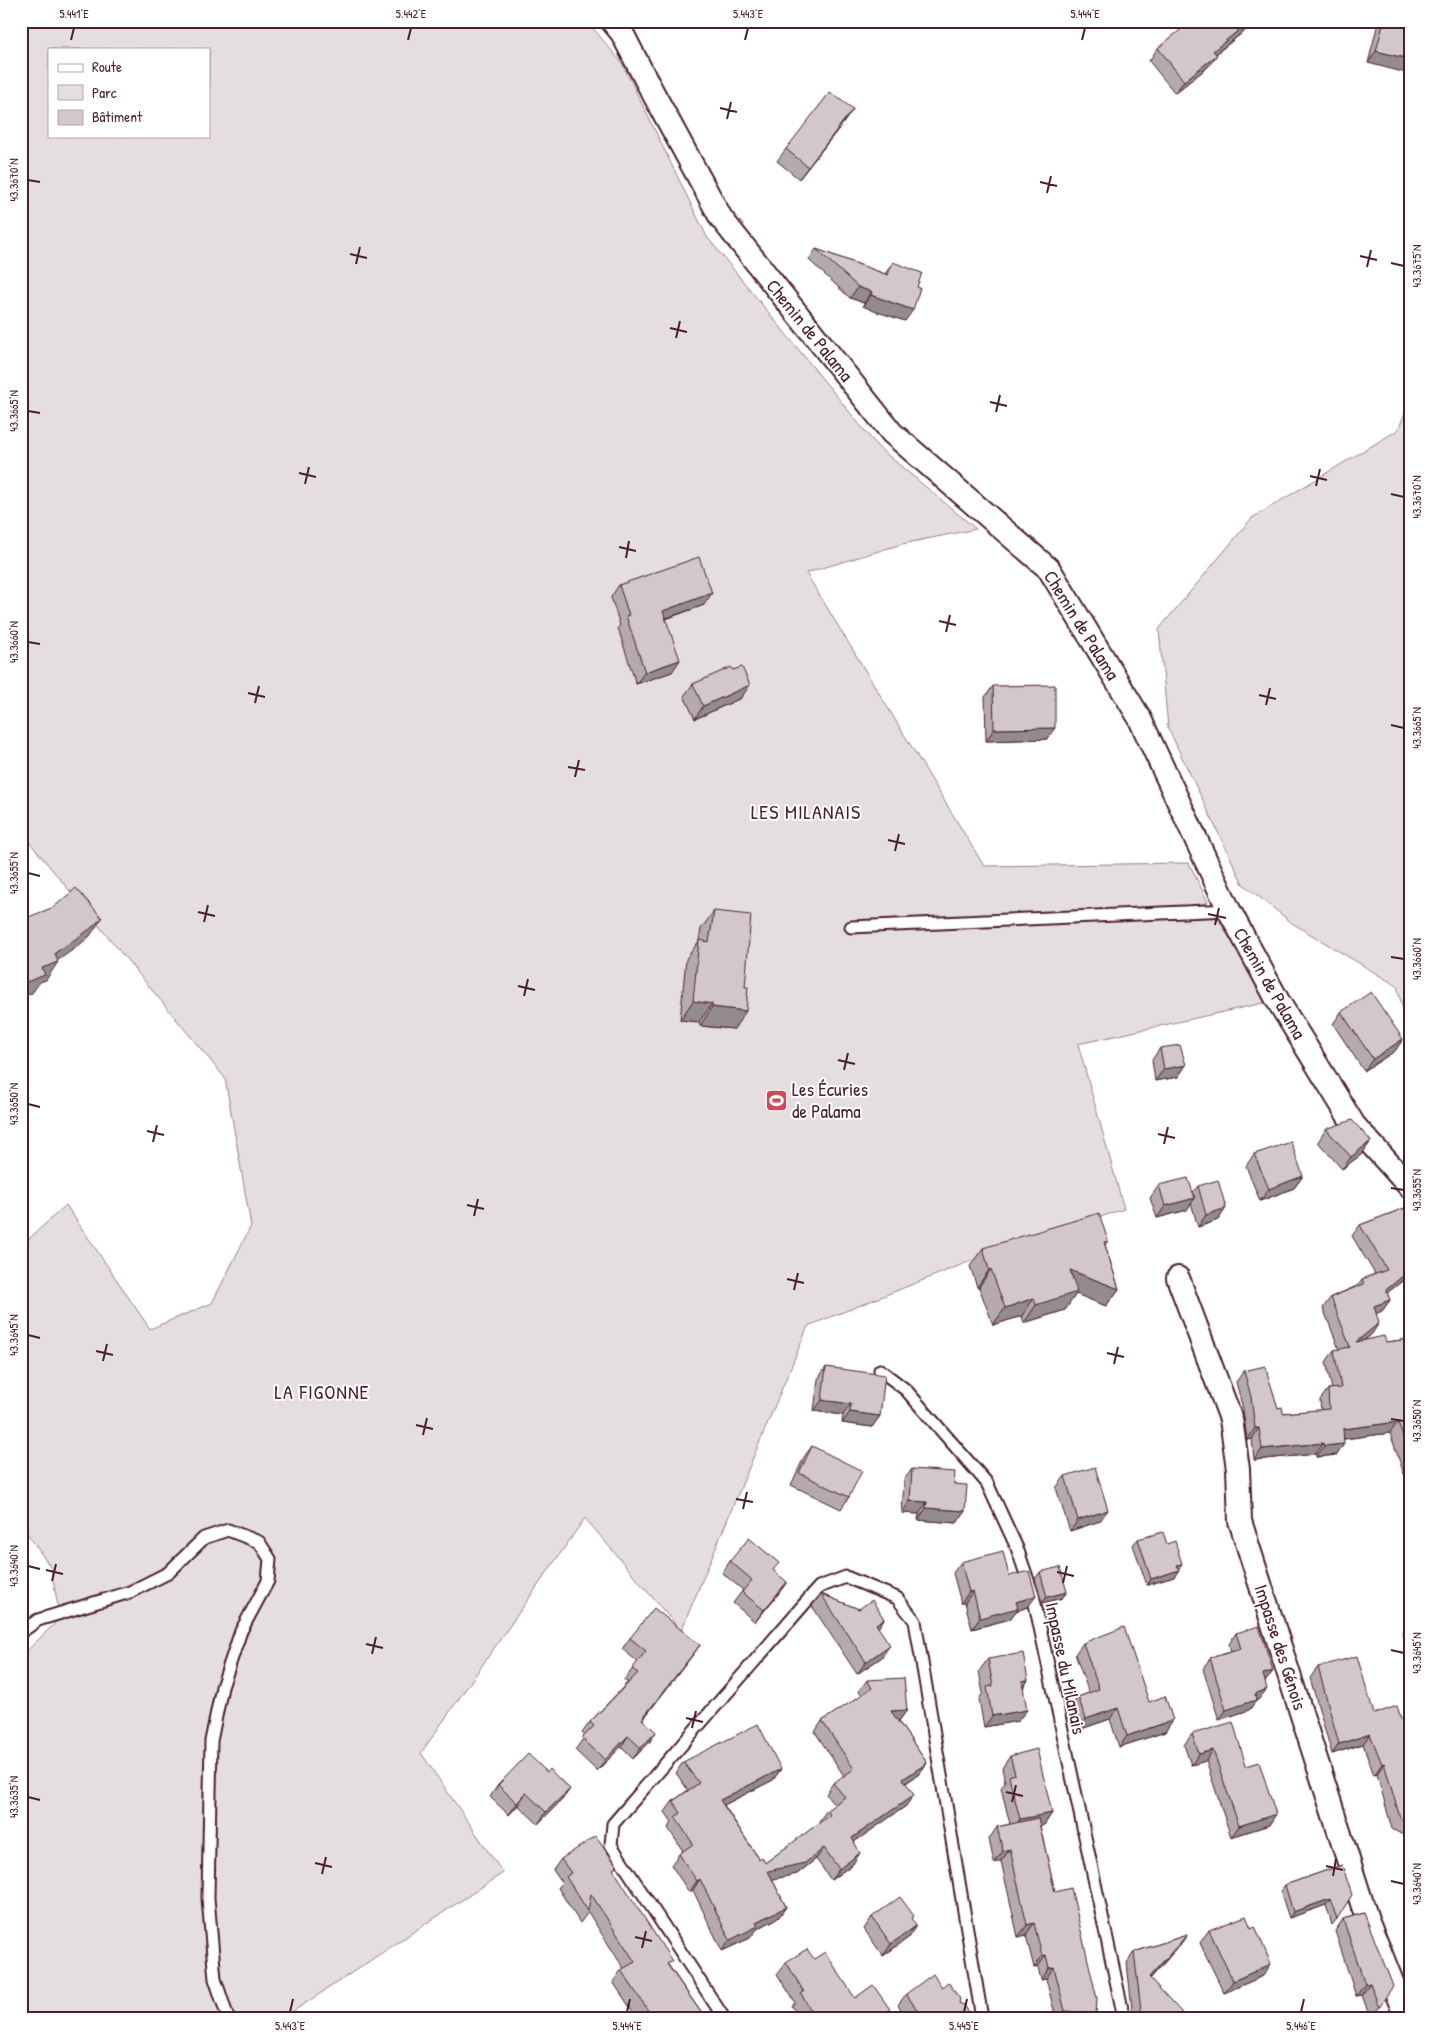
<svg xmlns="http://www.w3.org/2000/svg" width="1431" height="2039" font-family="'Patrick Hand',sans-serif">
<rect width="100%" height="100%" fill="#fff"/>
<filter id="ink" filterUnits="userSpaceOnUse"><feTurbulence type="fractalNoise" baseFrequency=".02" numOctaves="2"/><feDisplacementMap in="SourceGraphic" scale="10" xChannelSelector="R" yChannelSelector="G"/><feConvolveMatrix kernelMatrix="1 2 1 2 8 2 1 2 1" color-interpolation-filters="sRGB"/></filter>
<g filter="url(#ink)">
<!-- green -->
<path fill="#e5dee0" stroke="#987e86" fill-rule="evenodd" d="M21,21h566l35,42 85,174 171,210 98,82 -74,15 -96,29 178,293 205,-3 19,39 -12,4 4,10 17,1 51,85 -190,42 46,165 -148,50 -168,67 -127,305 -96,-113 -164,235 82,120 -220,145h-262v-361l39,-39 -9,-50 -30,-44v-278l45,-41 84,124 62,-26 39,-77 -26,-148 -204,-246zM49,49h160v87h-160z
M1410,401v638l-13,-53 -105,-63 -49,-39 -75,-156 -9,-99 93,-111 146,-88z"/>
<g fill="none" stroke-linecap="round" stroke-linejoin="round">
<defs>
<path id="lane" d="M851,927l378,-17
M880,1370l26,20 81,93 30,65 16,47 91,423
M21,1632l17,-12 92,-28 38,-19 36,-35 24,-8 31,12 11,17 -2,22 -27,50 -19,56 -11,54 -3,157 7,81 13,39
M724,2018l-113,-173 2,-21 206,-237 27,-10 51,21 18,23 67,397"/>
<path id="street" d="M612,21l10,12 24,47 75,138 171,215 157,136 90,148 90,193 49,91 76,124 56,62
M1178,1278l53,141 7,50 2,52 127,398 37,93"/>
</defs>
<!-- lane casing -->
<use href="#lane" stroke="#4a1f2b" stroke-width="15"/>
<!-- street casing -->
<use href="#street" stroke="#4a1f2b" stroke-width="26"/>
<!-- lane -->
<use href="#lane" stroke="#fff" stroke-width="11"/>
<!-- street -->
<use href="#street" stroke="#fff" stroke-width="22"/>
</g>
<!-- wall -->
<path fill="#b5abaf" stroke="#4a1f2b" d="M1257,21l-41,33 -8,13 -33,26 -26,-32 9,-13z
M1379,21h31l-42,42 10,-40z
M853,109l-9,13 -45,57 -22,-18 9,-12z
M816,249l69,25 8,-12 12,59 -42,-15 1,-3 -14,-5 -41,-38z
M619,585l85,20 -38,14 6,53 -36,12 -18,-56 2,-3 -9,-28z
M733,670l8,28 -46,21 -11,-23 9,-12z
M993,686l54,53 -61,2 -1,-44z
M714,911l20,118 -34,-3 -1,-4 -19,-2 6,-61 13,-18 2,-12z
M1341,1012l62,27 -8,12 -31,20 -31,-47z
M1160,1048l26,17 -8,12 -23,4 -3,-21z
M1326,1129l45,12 -9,13 -20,15 -24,-27z
M1254,1154l49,22 -9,12 -34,13 -14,-35z
M1159,1185l34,7 5,-6 28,22 -8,12 -20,7 -7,-24 -4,7 -30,8 -7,-20z
M1410,1206v69l-23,18 3,7 -8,11 -6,2 -4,21 -8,6 22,2 24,-3v138l-2,-4 -4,1 -14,-41 -46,6 -7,16 -21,2v-3l-62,6 -2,-21 -5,1 -4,-31 -7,-27 8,-11 39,42 38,-3 -1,-10 8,-11h4l-6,-27 8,-12 5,-1 -16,-41 8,-11 26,-11 5,-7 13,-5 -23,-38 8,-11z
M1108,1241l-3,4 14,44 -13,17 -30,-12 -11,16 -41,13 -2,-7 -29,9 -14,-38h-2l-7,-21 13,-18z
M826,1367l54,49 -8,11 -30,-4 1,-8 -29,-4 4,-32z
M812,1446l37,51 -8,12 -50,-24 13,-28z
M912,1469l42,15 11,27 -8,12 -39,-3 1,-6 -17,-1 2,-33z
M1065,1476l35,45 -30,10 -14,-43z
M1138,1539l29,5 11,25 -4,8 -27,8 -14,-40z
M730,1561l44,10 5,22 -24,29 -22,-19 10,-13 -21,-17z
M961,1562l48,14 19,31 -12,4 -6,8 -38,10 -7,-26h-4l-8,-30z
M1040,1572l27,20 -5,6 -20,5 -7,-24z
M821,1594l63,25 -6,9 4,29 -25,17 -45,-68z
M1409,1622h1v33l-8,-22z
M1236,1633l37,38 -8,11 -6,17 -3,2 -7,9 -30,10 -16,-51 7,-11 21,-6 -2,-8z
M630,1638l70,7 -57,74 6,24 -16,16 -12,-12 -24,24 -22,-21 10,-14 -3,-3 8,-11 38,-40 -4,-2 14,-18 -16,-13z
M1083,1643l66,59 16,30 -46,15 -9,-28 -32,11 -8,-22 8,-11 11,-4 -14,-39z
M988,1659l40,21 -5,8 -5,33 -34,6 -5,-28 4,-6 -4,-22z
M1318,1667l56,47 36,32v93l-18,-10 -15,-55 -3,1 -11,-31 -31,10 -22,-76z
M867,1680l40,30 -8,11h-1l29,42 -8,11 -13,9v23l-52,36 -1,22 -22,16 -15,-21 -19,15 -25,5 14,28 -8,11 -21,11 -7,9 -28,13 -29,-61 -4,2 -18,-27 8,-11 4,-3 -15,-23 4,-6 -7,-10 8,-11 15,-11 -12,-17 7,-11 98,7 -8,11 -49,25 35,54 6,4 55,-40 -1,-2 8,-11 8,-5 -9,-11 7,-11 11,-7 -29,-44 7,-11 40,-26 -3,-4z
M1192,1734l54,32 30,48 -7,11 -38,12 -25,-76 -15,4 -7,-20z
M1010,1756l42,57 -8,12 -4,1 15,66 41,122 -3,4h-37l-10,-39 -5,1 -3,-13 -4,1 -8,-33 -8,2 -17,-76 -7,2 -5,-24 8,-12 13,-3 -9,-36 4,-6 -3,-14z
M547,1772l23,17 -9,12 -23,23 -20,-19 -9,10 -19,-18 8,-12z
M561,1859l53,12 55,95 36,52h-68l-24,-36 8,-12 3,-1 -36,-57 -8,11 -22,-35 4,-5 -9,-13z
M1342,1865l-5,54 -5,6 -6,-20 -37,13 -9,-27 5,-6z
M1364,1913l15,94 -8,11h-1l-8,-23 -6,1 -21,-65 8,-12z
M872,1917l36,21 -25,18 -19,-27z
M1209,1930l54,46 -39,17 -24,-50z
M1187,1935l-8,11 -29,33 29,39h-46l-6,-55 7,-11z
M814,1959l41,39 41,20h-96l-8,-12 3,-4 -18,-28 9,-12z
M942,1987l31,31h-66l-9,-13 8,-11z"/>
<!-- shaded-wall -->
<path fill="#938b8e" stroke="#4a1f2b" d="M1250,21h7l-53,42 9,-12z
M1376,51l34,8v15l-42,-11z
M1217,55l-9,12 -33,26 9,-12z
M853,109l-9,13 -45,57 9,-12z
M858,287l14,5 -8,11 -14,-5z
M871,295l42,15 -8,11 -31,-10 -11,-5z
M712,593l-8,12 -49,17 8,-11z
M680,660l-8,12 -36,12 9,-12z
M750,685l-9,13 -46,21 8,-13z
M1055,728l-8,11 -61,2 8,-12z
M102,918l-12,18 -13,11 -23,16 4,-1 -12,18 -6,2 -8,11 -11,4v-13l21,-16 13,-15z
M693,1001l19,3 -13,18 -19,-2z
M712,1007l34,4 -12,18 -34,-3z
M1403,1039l-8,12 -31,20 9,-12z
M1186,1065l-8,12 -23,4 9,-12z
M1371,1141l-9,13 -20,15 9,-12z
M1303,1176l-9,12 -34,13 9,-12z
M1195,1198l-8,12 -30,8 8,-12z
M1226,1208l-8,12 -20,7 8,-12z
M991,1269l-12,18h-2l12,-17z
M1070,1270l49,19 -13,17 -30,-12 -11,16 -41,13 12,-18z
M1410,1270v4l-32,27 8,-11z
M1034,1298l-12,18 -29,9 12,-17z
M1390,1300l-8,11 -16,7 8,-12z
M1379,1323l-7,11 -23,19 7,-11z
M822,1400l29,4 -8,11 -29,-4z
M850,1412l30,4 -8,11 -30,-4z
M1398,1422l-8,11 -54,7 7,-11z
M1255,1428h4l-7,11 -5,1z
M1323,1443l-7,11 -62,6 8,-11z
M1344,1444l-7,11 -21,2 8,-11z
M1410,1466v5l-2,2 -4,1z
M910,1501l17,1 -8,12 -17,-1z
M926,1508l39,3 -8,12 -39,-3z
M1108,1510l-8,11 -30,10 8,-11z
M1182,1564l-4,6 -1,-5z
M1179,1570l-5,7 -27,8 4,-6z
M787,1582l-8,11 -24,29 9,-12z
M973,1591l-8,12h-4l8,-11z
M1067,1592l-5,6 -20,5 5,-6z
M1036,1596l-8,11 -12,4 -6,8 -38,10 8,-11 36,-16z
M884,1619l-8,12v-7z
M700,1645l-8,11 -57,74 7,-11z
M890,1645l-8,12 -25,17 9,-12z
M1273,1671l-7,10 -11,4 8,-11z
M1028,1680l-8,12 2,-11z
M1267,1689l-8,10 -3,2 -7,9 -30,10 7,-10 29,-16z
M1118,1708l-8,11 -32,11 8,-11z
M907,1710l-8,11 -15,1 7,-11z
M1027,1710l-9,11 -34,6 8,-11z
M1173,1720l-8,12 -46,15 8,-11z
M656,1732l-7,11 -16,16 8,-11z
M1370,1734l-7,10 -31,10 7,-10z
M628,1736l-7,11 -24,24 8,-11z
M1213,1750l-7,11 -15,4 8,-11z
M927,1763l-8,11 -24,16 8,-11z
M1384,1763l-7,11 -3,1 8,-11z
M781,1769l-8,11 -61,31 8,-11z
M570,1789l-9,12 -23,23 8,-12z
M526,1793l-8,12 -9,10 8,-12z
M914,1795l-8,11 -62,43 8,-11z
M1052,1813l-8,12 -32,7 8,-13z
M1276,1814l-7,11 -38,12 8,-11z
M824,1848l-8,11 -19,15 -36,8 7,-11z
M1010,1849l-9,12 -7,2 9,-12z
M860,1853l-7,11 -22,16 8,-11z
M700,1879l-7,11 -4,2 8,-11z
M1330,1899l-4,6 -37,13 4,-6z
M786,1907l-8,11 -21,11 -7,9 -28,13 8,-11 26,-18z
M1034,1923l-8,12 -8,2 9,-12z
M916,1926l-8,12 -25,18 8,-12z
M1187,1935l-8,11 -38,42 8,-11z
M1046,1955l-8,12 -4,1 8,-12z
M1271,1964l-8,12 -39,17 9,-12z
M1054,1967l-8,12 -5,1 8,-12z
M1370,1983l-8,12 -6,1 9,-12z
M1065,2011l31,3 -3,4h-33z"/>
<!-- building -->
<path fill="#d2c7cb" stroke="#4a1f2b" d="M1201,21h49l-37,30 4,4 -33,26 -26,-33 32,-26 4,5z
M1384,21h26v38l-34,-8z
M830,92l23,17 -45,58 -22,-18z
M816,249l72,26 5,-13 29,11 -5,14 3,1 -7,22 -42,-15 1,-3 -14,-5z
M699,557l13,36 -49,18 17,49 -35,12 -19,-56 3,-1 -10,-30z
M731,667l2,3 9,-3 8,18 -47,21 -10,-22z
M1055,685v43l-61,1 -1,-43z
M76,888l26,30 -12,11 -35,24 3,9 -16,6 3,7 -24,9v-64l33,-13z
M714,911l37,4 -6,72h3l-2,24 -34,-4v-3l-19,-3 6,-61 10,2z
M1371,992l32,47 -30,20 -32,-47z
M1180,1045l6,20 -22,4 -4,-21z
M1352,1120l19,21 -20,16 -25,-28z
M1291,1142l12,34 -34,13 -15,-35z
M1188,1178l7,20 -30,8 -6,-21z
M1218,1180l8,28 -20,7 -8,-29z
M1410,1206v64l-24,20 4,10 -16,6 5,17 -23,19 28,-6 2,6 24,-3v119l-12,-36 -55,7 1,15 -20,2 -1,-3 -61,6 -3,-21h-4l-4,-31 -7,-26 21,-5 13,42 4,-1 1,6 46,-4 -1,-20 13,-1 -7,-38 16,-3 -19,-50 33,-13 -2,-5 25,-9 -27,-45z
M1099,1213l9,28 -4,1 15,47 -49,-19 7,22 -41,13 -2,-7 -29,10 -14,-39 -2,1 -6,-22z
M826,1367l59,8 -5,41 -30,-4 1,-8 -29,-4z
M812,1446l50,25 -13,26 -50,-24z
M1095,1467l13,43 -30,10 -13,-44z
M912,1469l43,3 -1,12 13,1 -2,26 -39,-3 1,-6 -17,-1z
M1163,1532l4,12 8,-3 7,23 -5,1 2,5 -28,9 -13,-40z
M749,1538l30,25 -6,7 14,12 -23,28 -22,-18 10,-12 -22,-19z
M1003,1551l6,25 20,-5 7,25 -20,6 2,6 -38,10 -7,-27 -4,1 -8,-30z
M1060,1567l7,25 -20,5 -7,-25z
M821,1594l38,15 13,-9 12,19 -8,5 14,21 -24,17z
M654,1608l46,37 -58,74 14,13 -15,16 -13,-12 -23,24 -23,-22 12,-12 -4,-4 48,-49 -6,-4 14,-18 -16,-13z
M1259,1626l14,45 -10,3 4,15 -12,5 1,6 -30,10 -16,-52 31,-9 -5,-16z
M1124,1627l25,75 16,-6 8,24 -46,16 -9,-28 -32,11 -8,-22 21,-8 -16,-46z
M1023,1653l5,27 -6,1 5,29 -35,6 -5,-29 6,-1 -5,-27z
M1357,1656l17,58 23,-8 13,40v78l-10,-6 -16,-55 -2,1 -12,-30 -31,10 -21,-77z
M904,1678l3,32 -16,1 36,52 -24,16 11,16 -62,43 8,15 -21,16 -15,-21 -19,15 -37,8 18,36 -30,15 2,4 -28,14 -30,-61 -3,2 -18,-27 14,-10 -18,-27 6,-4 -8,-12 26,-18 -16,-21 75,-38 23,45 -61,31 39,59 3,-2 3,6 65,-48 -3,-5 18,-13 -12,-14 21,-14 -32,-48 50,-33 -5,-8z
M1233,1722l13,44 13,-4 17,52 -37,12 -26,-76 -14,4 -7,-20z
M1037,1749l15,64 -32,6 -11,-43 6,-2 -5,-18z
M528,1754l19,18 2,-3 21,20 -24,23 -20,-19 -9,10 -19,-18z
M1038,1818l17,74 16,-4 26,111 -1,15 -31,-3 -11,-44 -5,1 -3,-13 -4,1 -8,-33 -7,2 -17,-76 -7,2 -6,-24z
M596,1836l21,30 -4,3 59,92 -5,3 38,54h-52l-32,-48 14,-8 -44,-68 -3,17 -22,-34 5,-4 -10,-14z
M1342,1865l10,30 -15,24 -7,-20 -37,13 -8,-27z
M900,1897l14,19 -3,2 5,8 -25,18 -19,-27z
M1364,1913l29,73 -14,21 -9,-24 -5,1 -22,-65z
M1246,1916l5,12 4,-2 16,38 -38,17 -24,-51z
M1187,1935l-38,42 33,36 -5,5h-35l-8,-66z
M807,1949l7,10 11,-7 30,46 18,-13 23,33h-77l-2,-4 -3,2 -13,-22 3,-2 -18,-30z
M933,1974l9,13 6,-5 12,17 -1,4 5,2 9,13h-50l-17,-24z"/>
</g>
<!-- ticks -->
<path fill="none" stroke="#4a1f2b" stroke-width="2" d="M71,40l3,-12M408,40l3,-12M745,40l3,-12M1082,40l3,-12M720,108l17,4M727,119l4,-17M28,180l12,2M1040,182l17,4M1047,193l4,-17M350,254l17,4M1360,256l17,4M1391,263l13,3M356,264l4,-17M1367,267l4,-17M670,328l17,4M676,338l4,-17M990,402l17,4M28,411l12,2M996,412l4,-17M299,473l17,4M1310,476l17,4M305,484l4,-17M1316,486l4,-17M1391,494l13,3M619,547l17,4M626,558l3,-17M939,621l17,4M946,632l4,-17M28,642l12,2M248,693l17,4M1259,695l17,4M255,703l4,-17M1266,705l4,-17M1391,725l13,3M568,767l17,3M575,777l4,-17M888,840l17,4M895,851l4,-17M28,873l12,3M198,912l17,4M1208,914l18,4M204,922l4,-17M1215,925l4,-17M1391,957l13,2M518,986l17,4M524,996l4,-17M838,1060l17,4M844,1070l4,-17M28,1104l12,3M147,1131l17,4M1158,1134l17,4M153,1142l4,-17M1164,1144l4,-17M1391,1188l13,2M467,1205l17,4M474,1216l4,-17M787,1279l17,4M794,1290l4,-17M28,1335l12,3M96,1351l17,4M1107,1353l17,4M103,1361l4,-17M1114,1364l4,-17M1391,1419l13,2M416,1425l17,4M423,1435l4,-17M736,1499l17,3M743,1509l4,-17M28,1566l12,3M46,1570l17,4M1057,1572l17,4M52,1581l4,-17M1063,1583l4,-17M366,1644l17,4M1391,1650l13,3M372,1654l4,-17M686,1718l17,4M692,1728l4,-17M1006,1792l17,4M28,1797l12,3M1012,1802l4,-17M315,1863l17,4M1326,1866l17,4M322,1874l4,-17M1333,1876l3,-17M1391,1881l13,3M635,1937l17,4M642,1948l4,-17M290,2012l3,-13M627,2012l3,-13M964,2012l3,-13M1301,2012l3,-13"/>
<!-- icons -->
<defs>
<symbol id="stadium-square" viewBox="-11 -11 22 22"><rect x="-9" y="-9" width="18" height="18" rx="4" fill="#d1495b" stroke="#fff"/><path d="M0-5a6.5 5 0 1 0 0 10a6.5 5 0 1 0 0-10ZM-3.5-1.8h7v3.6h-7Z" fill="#fff"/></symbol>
</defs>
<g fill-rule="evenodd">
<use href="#stadium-square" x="764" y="1088" width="25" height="25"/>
</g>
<g text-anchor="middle" stroke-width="4" stroke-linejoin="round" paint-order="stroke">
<!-- street labels -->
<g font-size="19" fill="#4a1f2b" stroke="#fff">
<text transform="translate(810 330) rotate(51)" y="7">Chemin de Palama</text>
<text transform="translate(1082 625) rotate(58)" y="7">Chemin de Palama</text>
<text transform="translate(1270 983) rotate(60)" y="7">Chemin de Palama</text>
<text transform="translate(1281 1647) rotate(72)" y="7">Impasse des Génois</text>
<text transform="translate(1066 1668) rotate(78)" y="7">Impasse du Milanais</text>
</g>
<!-- poi labels -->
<g font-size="19" fill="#4a1f2b" stroke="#fff" text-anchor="start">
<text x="792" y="1096">Les Écuries<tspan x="792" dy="22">de Palama</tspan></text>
</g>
<!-- neighbourhood labels -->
<g font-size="20" letter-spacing="1" fill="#4a1f2b" stroke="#fff">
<text x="806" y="819">LES MILANAIS</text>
<text x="322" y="1399">LA FIGONNE</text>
</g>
</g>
<!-- margin -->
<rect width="1431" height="2039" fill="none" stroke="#fff" stroke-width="55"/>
<!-- legend -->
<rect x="48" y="48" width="162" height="90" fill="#ffffff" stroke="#b7a5aa"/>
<rect x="58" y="64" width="25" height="8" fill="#ffffff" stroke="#b7a5aa"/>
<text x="92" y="72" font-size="15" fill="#4a1f2b">Route</text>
<rect x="58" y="85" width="25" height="15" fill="#e5dee0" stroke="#b7a5aa"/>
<text x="92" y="98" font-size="15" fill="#4a1f2b">Parc</text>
<rect x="58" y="110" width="25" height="15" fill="#d2c7cb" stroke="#b7a5aa"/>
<text x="92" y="122" font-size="15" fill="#4a1f2b">Bâtiment</text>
<rect x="28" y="28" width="1376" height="1984" fill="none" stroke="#4a1f2b" stroke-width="2"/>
<g font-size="12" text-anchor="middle" fill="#4a1f2b">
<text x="74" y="18">5.441°E</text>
<text x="411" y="18">5.442°E</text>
<text x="748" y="18">5.443°E</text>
<text x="1085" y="18">5.444°E</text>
<text transform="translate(14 180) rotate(-90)" y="4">43.3670°N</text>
<text transform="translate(1417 266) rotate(-90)" y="4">43.3675°N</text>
<text transform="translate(14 411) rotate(-90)" y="4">43.3665°N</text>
<text transform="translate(1417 497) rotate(-90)" y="4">43.3670°N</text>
<text transform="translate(14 642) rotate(-90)" y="4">43.3660°N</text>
<text transform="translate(1417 728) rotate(-90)" y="4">43.3665°N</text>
<text transform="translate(14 873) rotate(-90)" y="4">43.3655°N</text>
<text transform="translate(1417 959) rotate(-90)" y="4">43.3660°N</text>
<text transform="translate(14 1104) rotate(-90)" y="4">43.3650°N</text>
<text transform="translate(1417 1190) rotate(-90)" y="4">43.3655°N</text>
<text transform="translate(14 1335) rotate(-90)" y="4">43.3645°N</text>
<text transform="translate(1417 1421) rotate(-90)" y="4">43.3650°N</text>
<text transform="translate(14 1566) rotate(-90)" y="4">43.3640°N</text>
<text transform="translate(1417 1653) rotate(-90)" y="4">43.3645°N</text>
<text transform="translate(14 1797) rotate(-90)" y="4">43.3635°N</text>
<text transform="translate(1417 1884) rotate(-90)" y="4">43.3640°N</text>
<text x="290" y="2030">5.443°E</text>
<text x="627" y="2030">5.444°E</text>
<text x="964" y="2030">5.445°E</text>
<text x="1301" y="2030">5.446°E</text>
</g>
</svg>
